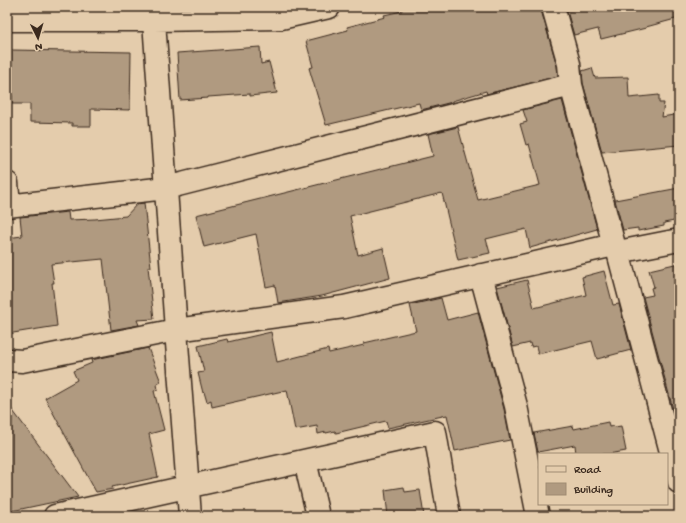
<svg xmlns="http://www.w3.org/2000/svg" width="686" height="523" font-family="'Gochi Hand',sans-serif">
<rect width="100%" height="100%" fill="#e4ccac"/>
<filter id="ink" filterUnits="userSpaceOnUse"><feTurbulence type="fractalNoise" baseFrequency=".025" numOctaves="2"/><feDisplacementMap in="SourceGraphic" scale="8" xChannelSelector="R" yChannelSelector="G"/><feConvolveMatrix kernelMatrix="1 2 1 2 8 2 1 2 1" color-interpolation-filters="sRGB"/></filter>
<g filter="url(#ink)">
<!-- building -->
<path fill="#b09a80" stroke="#3b2a1e" d="M401,7h140v3l16,56 1,10 -71,18 -1,-3 -34,10v1l-31,8 -2,-7 -93,22 -17,-57 4,-1 -7,-26 42,-11 -1,-3 38,-10 -1,-2 18,-4z
M582,7h97v11l-33,9v1l-45,11 -3,-10 -24,6 -7,-24z
M260,47l1,17 8,-2 8,31 -27,3v-2l-42,3v1l-28,2 -3,-47z
M11,50l120,2 -1,58 -39,-1v17h-19v-3l-42,-1v-18h-18v-9h-5l1,-33h3z
M592,68l3,10 33,-1 1,21 30,-3v8h5l-2,14 17,-3v31l-77,7 -19,-69 -1,-12z
M562,100l35,129 -67,19 -4,-19 -40,10 4,14 -32,7 -16,-67 -92,23 8,39 25,-7 7,30 -68,18 -44,7 -3,-18 -9,2 -10,-53 -52,13 -8,-32 237,-59 -5,-22 30,-7 20,73 62,-15 -11,-41 -3,1 -6,-21 7,-2 -4,-12z
M679,188v32l-15,3v3l-26,5v-3l-15,2 -8,-30z
M144,203l7,64h-3l6,52 -17,1 2,5 -28,5 -8,-71 -52,5 3,19h-2l5,43 -50,8v-96l15,-2 -2,-19 48,-5 1,8 26,-1 31,-3 11,-12z
M679,263v150h-5l-31,-116 10,-2 -2,-7 3,-1 -5,-17z
M604,271l9,34 6,-1 12,46 -34,9 -5,-18 -54,13 -2,-8 -5,1 -1,-4 -17,4 -16,-60 30,-7 7,28 52,-13 -4,-18z
M441,298l6,22 31,-8 26,97 6,31 -55,11 -8,-36 -59,13 -2,-7 -50,12 -1,-2 -9,2v-1l-8,2 -1,-8 -22,4 -8,-40 -75,17 -1,-7 -4,2 -3,-10 -1,1 -5,-20 6,-1 -6,-26 29,-7 1,3 43,-10 6,30 51,-13 1,4 35,-8v-2l52,-12 -6,-26z
M148,348l13,34 -4,2 1,6 -4,1 10,39 -15,4 9,43 -46,10 1,2 -17,3 -51,-94 32,-18 -4,-9 19,-8 -1,-3z
M7,403l71,94 -71,15z
M608,422l1,5 5,-1 1,1 6,-1 5,25 -17,3h-33l-1,-9 -37,7 -4,-19 39,-7 1,3z
M404,487l1,5 15,-2 4,26h-36l-3,-26z"/>
<g fill="none" stroke-linecap="round" stroke-linejoin="round">
<defs>
<path id="minor" d="M153,7l23,323 14,186
M553,7l16,57 2,21 43,160 4,7 61,230
M7,20h147l127,-2 48,-11
M7,183l2,22
M7,206l159,-18 405,-103
M618,252l61,-12
M481,275l35,131 22,110
M7,360l15,1 154,-31 168,-23 270,-62
M305,461l13,55
M55,516l380,-84 14,84"/>
</defs>
<!-- minor casing -->
<use href="#minor" stroke="#3b2a1e" stroke-width="25"/>
<!-- minor -->
<use href="#minor" stroke="#e4ccac" stroke-width="22"/>
</g>
</g>
<!-- margin -->
<rect width="686" height="523" fill="none" stroke="#e4ccac" stroke-width="24"/>
<rect x="12" y="12" width="662" height="499" fill="none" stroke="#3b2a1e" stroke-width="1.5" filter="url(#ink)"/>
<!-- legend -->
<rect x="538" y="453" width="130" height="52" fill="#e4ccac" stroke="#a08b73"/>
<rect x="546" y="466" width="20" height="6" fill="#e4ccac" stroke="#a08b73"/>
<text x="574" y="473" font-size="12" fill="#3b2a1e">Road</text>
<rect x="546" y="483" width="20" height="12" fill="#b09a80" stroke="#a08b73"/>
<text x="574" y="493" font-size="12" fill="#3b2a1e">Building</text>
<!-- north arrow -->
<g transform="translate(38 38) rotate(175)" stroke="#e4ccac" stroke-width="3" paint-order="stroke">
<path d="M0-3L7 15L0 10L-7 15Z" fill="#3b2a1e"/>
<text y="-6" font-size="11" font-weight="bold" text-anchor="middle" fill="#3b2a1e">N</text>
</g>
</svg>
